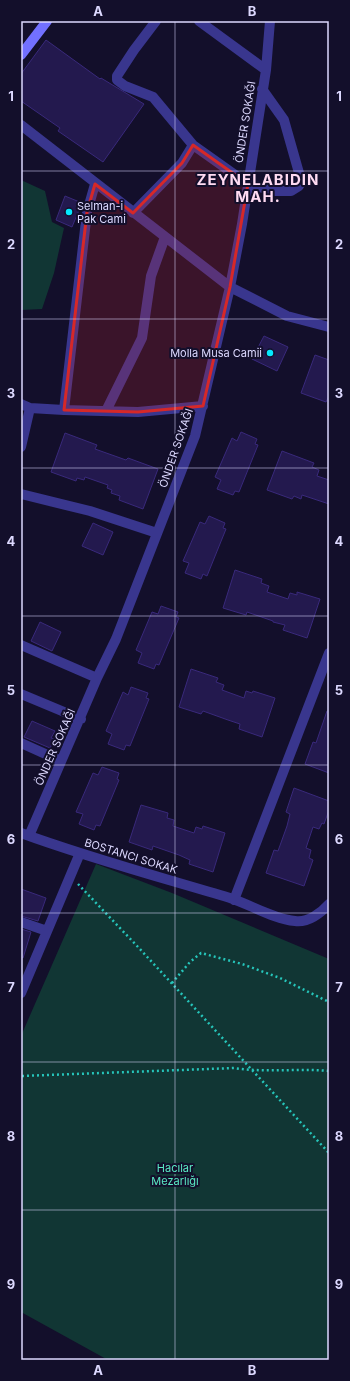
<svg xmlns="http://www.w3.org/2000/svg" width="350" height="1381" font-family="Inter,sans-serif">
<rect width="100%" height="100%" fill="#130f2b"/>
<!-- green -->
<path fill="#113634" d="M21,180l24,11 7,31 12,6 -10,45 -12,36 -21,1z
M96,864l76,29 157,66v401h-221l-87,-48v-276z"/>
<!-- building -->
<path fill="#23194e" stroke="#39297b" d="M46,40l54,39 1,-1 43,26 -41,58 -45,-31 2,-3 -39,-27v-27z
M65,196l17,7 -10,24 -16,-7z
M264,336l24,11 -11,24 -25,-12z
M315,355l14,5v36l-3,6 -25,-9z
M241,432l16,7 -2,5 3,1 -19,47 -4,-1 -2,4 -16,-6 4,-9 -6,-3 17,-39 5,3z
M65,433l32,12 -2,4 31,11 2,-2 30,11 -15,40 -24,-9 1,-4 -9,-3 1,-3 -5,-2 1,-3 -23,-8 -1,3 -7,-2 -1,3 -25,-9z
M282,451l32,12 -2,4 7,3 -2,6 12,4v24l-27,-9 -1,4 -7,-3 -2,3 -25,-9z
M209,516l16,7 -2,5 3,1 -19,47 -4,-2 -2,5 -16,-6 4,-10 -6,-2 17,-39 5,2z
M93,523l20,9 -10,23 -21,-9z
M235,570l27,9 -1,4 8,3 -2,6 21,7 2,-6 7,2v-3l23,7 -13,39 -24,-8 2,-5 -12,-3v-1l-26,-9 -1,3 -23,-7z
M161,606l17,6 -2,5 3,1 -20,47 -3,-1 -2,5 -16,-6 4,-10 -6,-3 16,-38 6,2z
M40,622l21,10 -9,19 -21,-10z
M191,669l27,9 -2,4 8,3 -2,5 22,8 2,-7 6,2 1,-2 22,7 -13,39 -23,-8 1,-5 -12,-4 -25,-9 -2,3 -22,-7z
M131,687l17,6 -2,5 3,1 -19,47 -4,-1 -2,5 -16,-6 4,-10 -6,-3 17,-39 5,3z
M327,711h2v62l-24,-9 8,-22 3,1z
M32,721l23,10 -4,7 4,1 -5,9 -26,-11z
M102,767l17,6 -2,6 2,1 -19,46 -4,-1 -2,5 -15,-6 4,-10 -7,-2 17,-39 5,2z
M294,788l35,13v9l-5,14 -2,-1 -3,6 -6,-2 -7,21 5,2 -2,8 4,2 -9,26 -38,-13 8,-23 4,1 9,-25 3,-12 -4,-2z
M141,805l27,8 -1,5 7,2 -1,6 21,7 2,-6 6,2 1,-3 22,7 -12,39 -24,-8 1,-4 -11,-5 -26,-9 -1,4 -23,-8z
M21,889l25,9 -8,23 -17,-5z
M21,929l10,3 -8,26 -2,-1z"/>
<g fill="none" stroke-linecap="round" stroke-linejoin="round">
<!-- path -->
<path stroke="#26c5ba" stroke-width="2.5" stroke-dasharray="2 3" stroke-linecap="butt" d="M78,884l60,63 191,206
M172,983l18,-21 11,-9 41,11 38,14 49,24
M22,1076l212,-8c32,5 63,0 95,3"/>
<!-- street -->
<path stroke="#39368e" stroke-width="10" d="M156,21l-22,29 -17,26v4l8,6 28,11 40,48 55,39 26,7h17l8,-5 2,-6 -17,-60 -22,-31
M199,21l67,49
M21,125l209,162 57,29 42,11
M133,213l49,-50 11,-18
M21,404l9,4 34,2 74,2 65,-6
M64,410l23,-198 8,-28
M106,411l36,-73 9,-62 14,-39
M21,447l9,-39
M21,494l69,17 67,22
M21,645l76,33
M21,694l60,25
M21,743l40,18
M21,833c68,25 139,44 209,65 21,7 44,21 65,23 13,2 26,-8 34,-17
M29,836l68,-158 19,-39 79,-203 35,-149 12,-63 24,-154 4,-49
M234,900l95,-247
M21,922l26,9
M21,993l59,-140"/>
<!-- secondary -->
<path stroke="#7270ff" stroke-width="10" d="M21,55l26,-34"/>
</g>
<!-- marked area -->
<path fill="#d62828" fill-opacity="0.2" stroke="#d62828" stroke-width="3" stroke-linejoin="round" d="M193,145l55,39 -18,103 -27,119 -65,6 -74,-2 23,-198 8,-28 38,29 49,-50z"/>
<!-- grid -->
<path fill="none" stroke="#ddd9ff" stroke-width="1" stroke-opacity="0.55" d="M175,21v1339M21,171h308M21,319h308M21,468h308M21,616h308M21,765h308M21,913h308M21,1062h308M21,1210h308"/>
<!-- markers -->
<g fill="#05e8ff" stroke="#130f2b" stroke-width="1.5">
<circle cx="69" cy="212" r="4"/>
<circle cx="270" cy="353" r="4"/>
</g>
<g text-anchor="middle" stroke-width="4" stroke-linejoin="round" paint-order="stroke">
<!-- street labels -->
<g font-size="11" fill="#ddd9ff" stroke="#130f2b">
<text transform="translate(245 122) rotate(-81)" y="4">ÖNDER SOKAĞI</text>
<text transform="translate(176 448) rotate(-71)" y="4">ÖNDER SOKAĞI</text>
<text transform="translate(55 747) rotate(-66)" y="4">ÖNDER SOKAĞI</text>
<text transform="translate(131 856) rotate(17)" y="4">BOSTANCI SOKAK</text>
</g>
<!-- poi labels -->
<g font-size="11" fill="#ddd9ff" stroke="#130f2b" text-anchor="start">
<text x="77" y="210">Selman-i<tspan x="77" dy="13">Pak Cami</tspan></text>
<text x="262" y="357" text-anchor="end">Molla Musa Camii</text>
</g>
<!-- park labels -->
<g font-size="11" fill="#5ae9c4" stroke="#130f2b">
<text x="175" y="1172">Hacılar<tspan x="175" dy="13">Mezarlığı</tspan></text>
</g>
<!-- district labels -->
<g font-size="15" font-weight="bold" letter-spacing="1" fill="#ffdbf2" stroke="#130f2b">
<text x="258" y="185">ZEYNELABIDIN<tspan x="258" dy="17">MAH.</tspan></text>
</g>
</g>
<!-- border -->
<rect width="350" height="1381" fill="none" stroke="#130f2b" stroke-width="44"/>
<rect x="22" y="22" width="306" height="1337" fill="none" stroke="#ddd9ff" stroke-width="1.5"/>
<g font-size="13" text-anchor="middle" font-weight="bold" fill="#ddd9ff">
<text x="98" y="16">A</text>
<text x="252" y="16">B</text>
<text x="11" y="101">1</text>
<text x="339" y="101">1</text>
<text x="11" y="249">2</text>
<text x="339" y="249">2</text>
<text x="11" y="398">3</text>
<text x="339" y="398">3</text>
<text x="11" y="546">4</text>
<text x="339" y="546">4</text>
<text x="11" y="695">5</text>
<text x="339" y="695">5</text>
<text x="11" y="844">6</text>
<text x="339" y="844">6</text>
<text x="11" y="992">7</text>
<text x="339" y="992">7</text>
<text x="11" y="1141">8</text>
<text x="339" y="1141">8</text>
<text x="11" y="1289">9</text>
<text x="339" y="1289">9</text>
<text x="98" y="1375">A</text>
<text x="252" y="1375">B</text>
</g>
</svg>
